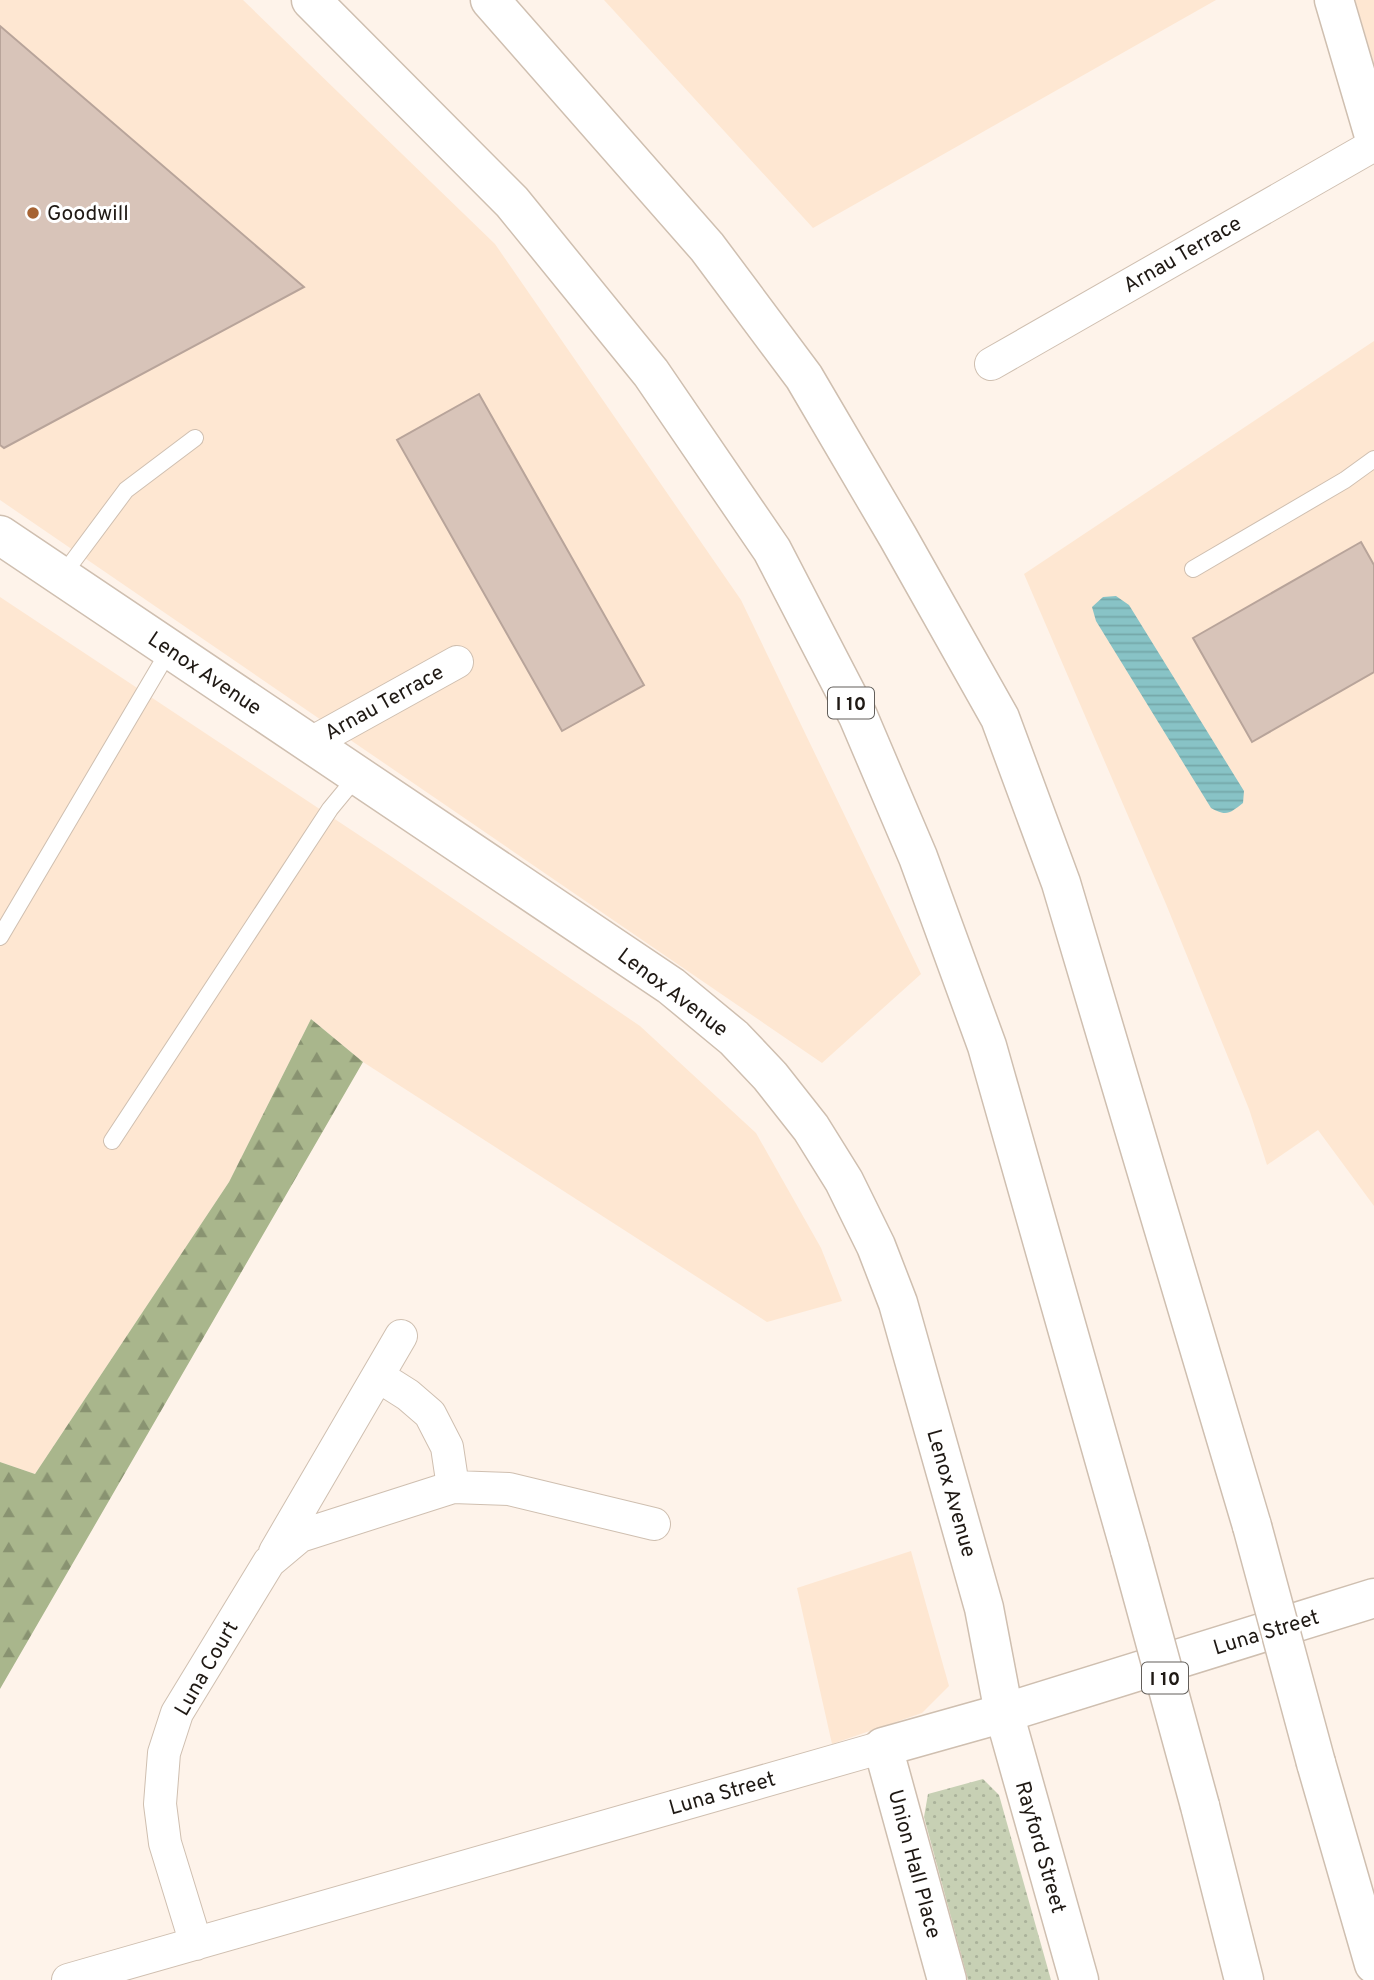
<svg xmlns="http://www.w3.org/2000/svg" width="1374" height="1980" font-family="Overpass,sans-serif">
<defs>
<pattern id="grass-dots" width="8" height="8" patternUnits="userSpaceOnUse" patternTransform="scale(1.75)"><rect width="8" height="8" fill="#c7d0b4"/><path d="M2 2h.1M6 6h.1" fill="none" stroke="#aab29a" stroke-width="1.8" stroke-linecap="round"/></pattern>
<pattern id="forest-firs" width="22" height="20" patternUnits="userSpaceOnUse" patternTransform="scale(1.75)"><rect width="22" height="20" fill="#a9b68c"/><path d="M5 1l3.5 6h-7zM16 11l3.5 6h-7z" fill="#899371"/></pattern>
<pattern id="water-rules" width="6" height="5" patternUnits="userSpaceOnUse" patternTransform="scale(1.75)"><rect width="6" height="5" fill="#88c3c6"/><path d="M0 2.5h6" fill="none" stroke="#75a7a9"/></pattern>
</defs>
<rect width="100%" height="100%" fill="#fef3ea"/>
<!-- built -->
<path fill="#fee7d2" d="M0,0h243l252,244 246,356 180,374 -99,89 -822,-563z
M604,0h612l-403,228z
M1355,0h19v63z
M1374,341v865l-56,-76 -51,35 -18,-56 -83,-205 -142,-330z
M0,597l392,260 248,169 116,107 65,115 21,53 -75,21 -404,-260 -52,-43 -82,163 -194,292 -35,-12z
M911,1551l38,135 -27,27 -90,31 -35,-156z"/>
<!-- grass -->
<path fill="url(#grass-dots)" d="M983,1779l16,16 52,185h-83l-44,-163 4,-23z"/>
<!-- forest -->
<path fill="url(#forest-firs)" d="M311,1019l52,43 -363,627v-227l35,12 194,-292z"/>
<!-- water -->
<path fill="url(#water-rules)" d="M1116,596l13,9 115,186 -1,12c-13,10 -16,14 -32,5l-115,-187 -4,-14 11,-10z"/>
<!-- building -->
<path fill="#d8c4b9" stroke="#b8a49a" stroke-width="2" d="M0,26l304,261 -300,161 -4,-3z
M479,394l165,291 -82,46 -165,-291z
M1361,542l13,23v107l-122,70 -59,-104z"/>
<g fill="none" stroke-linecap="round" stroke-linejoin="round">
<defs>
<path id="service" d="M1193,569l152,-89 29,-21
M62,576l64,-86 69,-52
M0,937l170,-288
M112,1141l218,-332 28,-34"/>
<path id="minor" d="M991,364l383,-219
M311,743l146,-81
M378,1376l30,19 22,19 17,33 6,40
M275,1552l126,-216
M196,1944l-31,-101 -5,-39 4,-51 13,-40 92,-151 31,-26 153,-49 56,2 145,35
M68,1980l815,-233"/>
<path id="tertiary" d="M1334,0l40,136
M947,1980l-64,-233 121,-34"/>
<path id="secondary" d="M0,535l671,451 63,52 36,38 41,52 33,53 32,65 22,57 86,305 20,105 75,267
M1004,1713l370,-115"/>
<path id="motorway" d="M311,0l201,202 139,171 121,177 86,166 60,141 69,189 143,504
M490,0l217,247 97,130 94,160 102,181 61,165 191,643
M1316,1763l58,201
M1200,1806l44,174"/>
</defs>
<!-- service casing -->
<use href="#service" stroke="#cfbfb0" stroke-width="18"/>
<!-- minor casing -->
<use href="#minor" stroke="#cfbfb0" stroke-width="34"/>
<!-- tertiary casing -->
<use href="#tertiary" stroke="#cfbfb0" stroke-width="41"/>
<!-- secondary casing -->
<use href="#secondary" stroke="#cfbfb0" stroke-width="41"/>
<!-- motorway casing -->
<use href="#motorway" stroke="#cfbfb0" stroke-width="41"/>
<!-- service -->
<use href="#service" stroke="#fff" stroke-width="16"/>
<!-- minor -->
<use href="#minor" stroke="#fff" stroke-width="32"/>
<!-- tertiary -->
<use href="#tertiary" stroke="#fff" stroke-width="38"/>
<!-- secondary -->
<use href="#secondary" stroke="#fff" stroke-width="38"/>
<!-- motorway -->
<use href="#motorway" stroke="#fff" stroke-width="38"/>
<defs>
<path id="motorway-bridge" d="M1252,1526l64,237
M1130,1550l70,256"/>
</defs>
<!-- motorway-bridge casing -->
<use href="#motorway-bridge" stroke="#cfbfb0" stroke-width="41" stroke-linecap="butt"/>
<!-- motorway-bridge -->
<use href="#motorway-bridge" stroke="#fff" stroke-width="38"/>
</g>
<!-- markers -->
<circle fill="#a66333" stroke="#fff" stroke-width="2.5" cx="33" cy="213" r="7"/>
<g text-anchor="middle" stroke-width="6" stroke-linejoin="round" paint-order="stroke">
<!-- shield labels -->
<g fill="#fff" stroke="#625e5a" stroke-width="2">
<rect x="828" y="687.5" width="46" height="31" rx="5"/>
<rect x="1142" y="1662.5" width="46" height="31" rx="5"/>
</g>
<g font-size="19" font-weight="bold" fill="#1f1914">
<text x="851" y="710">I 10</text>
<text x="1165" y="1685">I 10</text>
</g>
<!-- poi labels -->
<g font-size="21" fill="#1f1914" stroke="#fff" text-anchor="start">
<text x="47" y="220">Goodwill</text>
</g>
<!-- street labels -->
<g font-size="21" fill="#1f1914" stroke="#fff">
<text transform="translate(1182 254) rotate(-30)" y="7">Arnau Terrace</text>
<text transform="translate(205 673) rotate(34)" y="7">Lenox Avenue</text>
<text transform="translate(384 702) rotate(-29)" y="7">Arnau Terrace</text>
<text transform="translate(673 992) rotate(37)" y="7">Lenox Avenue</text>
<text transform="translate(952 1493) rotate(74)" y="7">Lenox Avenue</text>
<text transform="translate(1266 1632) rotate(-17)" y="7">Luna Street</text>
<text transform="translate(206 1668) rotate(-60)" y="7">Luna Court</text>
<text transform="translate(722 1793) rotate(-16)" y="7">Luna Street</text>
<text transform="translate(1041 1847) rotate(74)" y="7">Rayford Street</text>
<text transform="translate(915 1864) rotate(75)" y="7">Union Hall Place</text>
</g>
</g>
</svg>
